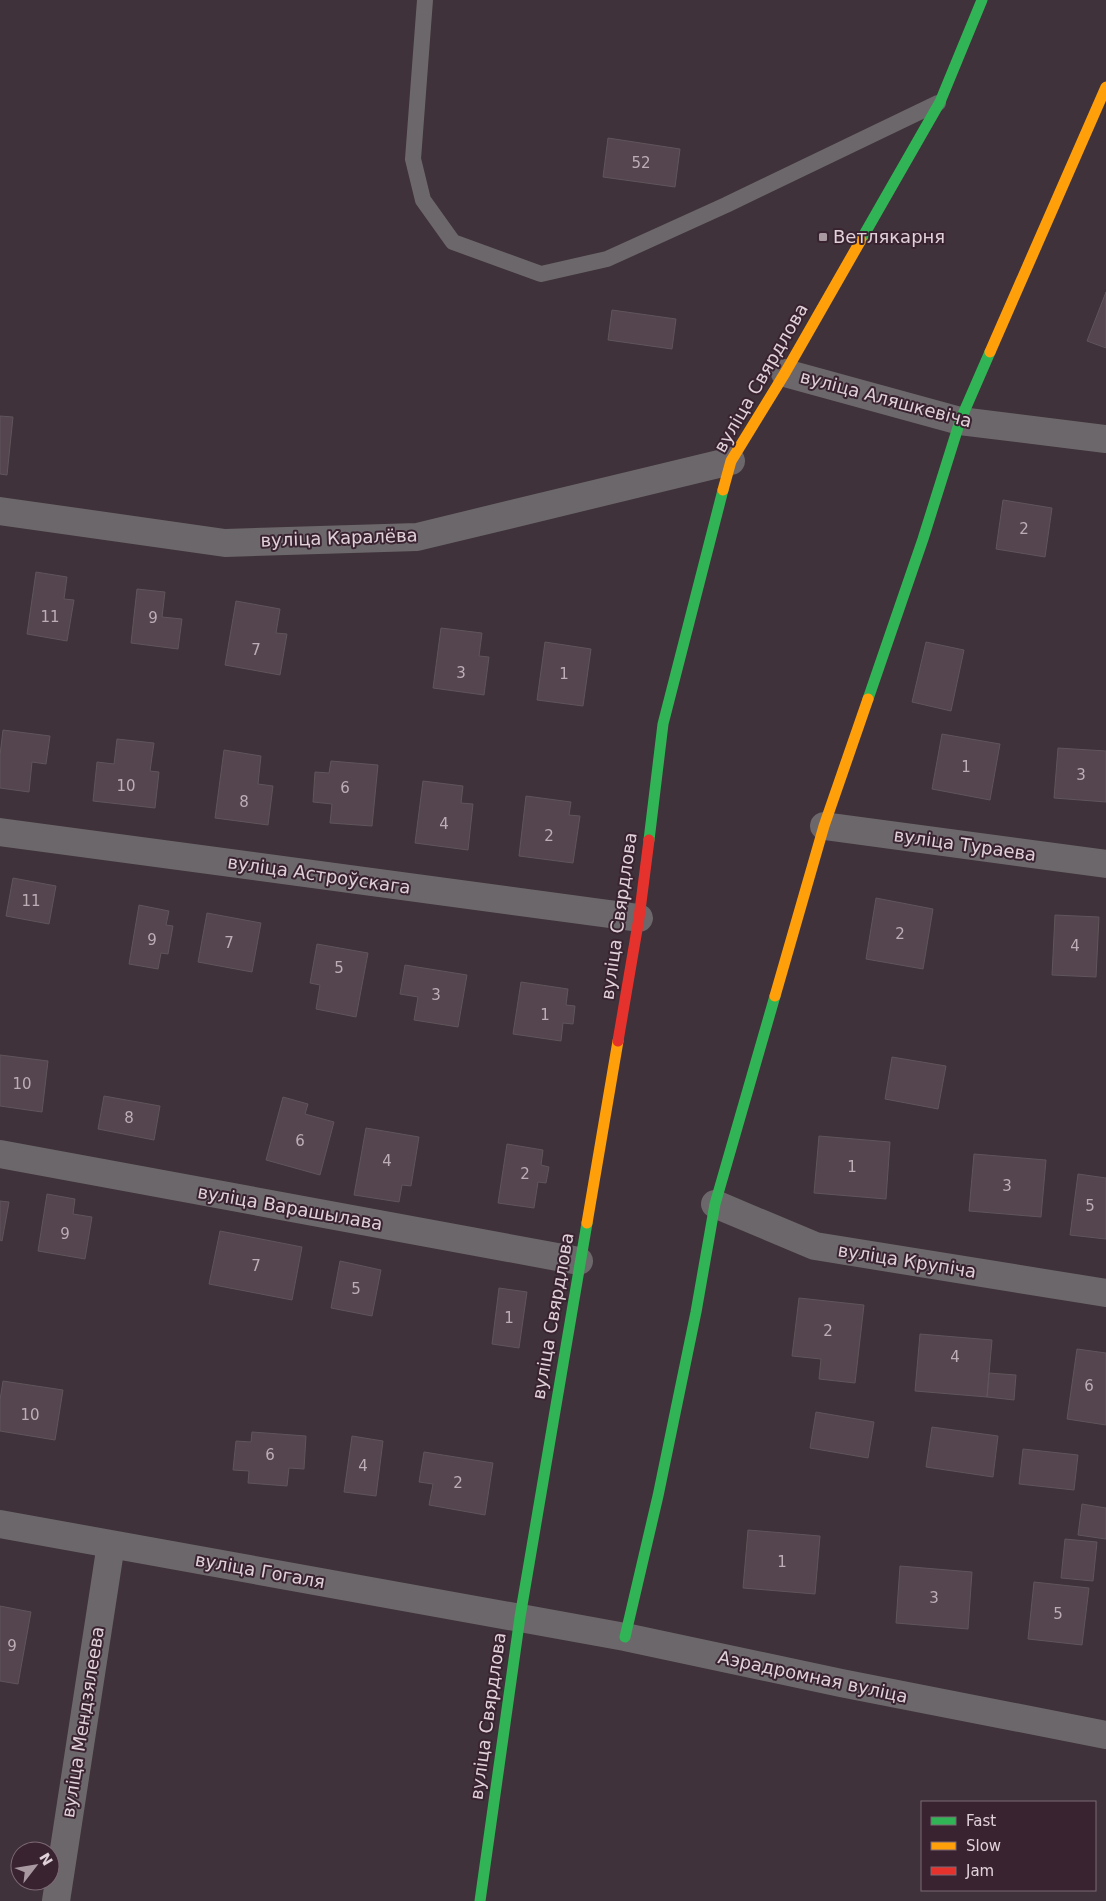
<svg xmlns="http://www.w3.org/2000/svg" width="1106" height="1901" font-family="'DejaVu Sans',sans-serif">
<rect width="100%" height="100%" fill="#3f323a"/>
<!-- building -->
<path fill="#55454f" stroke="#60555b" d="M608,138l72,11 -5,38 -72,-10z
M1106,292v56l-19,-7z
M612,310l64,9 -4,30 -64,-9z
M0,416l13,1 -6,58 -7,-1z
M1003,500l49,8 -7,49 -49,-8z
M36,572l31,5 -3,22 10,1 -7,41 -40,-7z
M137,589l28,3 -3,25 20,2 -4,30 -47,-6z
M236,601l44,8 -4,24 11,1 -7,41 -55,-10z
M441,628l41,5 -3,23 10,1 -5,38 -51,-7z
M545,642l46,7 -8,57 -46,-6z
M926,642l38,8 -13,61 -39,-9z
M3,730l47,6 -4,28 -14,-2 -3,30 -29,-4v-33z
M942,734l58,10 -10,56 -58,-11z
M117,739l37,4 -4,28 9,1 -4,36 -62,-7 4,-39 17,2z
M1058,748l48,3v51l-52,-4z
M224,750l37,6 -3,28 15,2 -5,39 -53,-7z
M331,761l47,4 -6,61 -42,-3 2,-19 -19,-2 2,-30 14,1z
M423,781l40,5 -2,17 12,1 -5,46 -53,-7z
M526,796l45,6 -2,13 11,1 -7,47 -54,-7z
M13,878l43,8 -7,38 -43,-8z
M876,898l57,11 -10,60 -57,-10z
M139,905l30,6 -3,14 7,1 -5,28 -7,-1 -3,16 -29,-5z
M207,913l54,10 -9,49 -54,-10z
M1055,915l44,2 -3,60 -44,-2z
M317,944l51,9 -12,64 -40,-8 4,-24 -10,-2z
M405,965l62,10 -9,52 -44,-7 4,-23 -18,-3z
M521,982l47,7 -2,16 9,1 -2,18 -10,-1 -2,18 -48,-7z
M0,1055l48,6 -6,51 -42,-6z
M892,1057l54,9 -8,43 -53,-10z
M104,1096l56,10 -6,34 -56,-11z
M283,1097l25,7 -3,10 29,8 -14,53 -54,-15z
M366,1128l53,9 -8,49 -9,-1 -3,17 -45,-7z
M819,1136l71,6 -4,57 -72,-6z
M507,1144l36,6 -2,15 8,2 -3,16 -8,-1 -4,26 -36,-5z
M974,1154l72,6 -5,57 -72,-6z
M1078,1174l28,4v61l-36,-4z
M47,1194l28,5 -2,15 19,3 -7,42 -47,-8z
M0,1201l9,1 -7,39 -2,-1z
M220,1231l82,16 -10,53 -83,-16z
M340,1261l41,9 -9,46 -41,-8z
M499,1288l28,4 -8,56 -27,-4z
M799,1298l65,7 -9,78 -36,-4 2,-20 -29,-3z
M920,1334l72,6 -5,57 -72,-6z
M1077,1349l29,4v72l-39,-6z
M989,1373l27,2 -2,25 -27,-3z
M3,1381l60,9 -8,50 -55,-9v-31z
M816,1412l58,10 -6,36 -58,-10z
M932,1427l66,9 -5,41 -67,-10z
M252,1432l54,4 -2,33 -15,-1 -2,18 -39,-3 1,-12 -16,-1 3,-29 15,1z
M352,1436l31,5 -7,55 -32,-4z
M1023,1449l55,6 -4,35 -55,-6z
M424,1452l69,11 -8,52 -56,-10 4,-21 -14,-2z
M1082,1504l24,4v31l-28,-4z
M748,1530l72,6 -5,58 -72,-6z
M1065,1539l32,3 -4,39 -32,-3z
M900,1566l72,6 -4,57 -72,-6z
M1034,1582l55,6 -7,57 -54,-6z
M0,1606l31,6 -13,72 -18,-3z"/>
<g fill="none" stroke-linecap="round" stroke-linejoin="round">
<!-- lane -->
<path stroke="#6c676a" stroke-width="16" d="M425,0l-12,159 10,41 30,42 88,32 66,-15 119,-54 212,-102"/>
<!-- street -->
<path stroke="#6c676a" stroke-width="28" d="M785,373l175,48 146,18
M0,511l225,32 192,-6 314,-76
M824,826l282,38
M0,832l639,86
M0,1154l579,107
M715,1204l100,42 291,47
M0,1524l625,113 216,46 265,52
M56,1901l55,-357"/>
<!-- fast -->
<path stroke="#30b455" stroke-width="11" d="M861,240l79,-138 42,-102
M868,699l55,-160 37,-118 30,-69
M649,840l14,-116 60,-234
M625,1637l33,-141 38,-184 19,-108 60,-208
M480,1901l40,-284 67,-394"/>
<!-- slow -->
<path stroke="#ff9f0a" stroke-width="11" d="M990,352l116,-265
M723,490l8,-29 54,-88 76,-133
M775,996l49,-170 44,-127
M587,1223l31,-182"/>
<!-- jam -->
<path stroke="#e5322d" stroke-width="11" d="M618,1041l21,-123 10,-78"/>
</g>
<!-- markers -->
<rect fill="#a899a1" stroke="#392331" stroke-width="2" x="818" y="232" width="10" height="10" rx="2.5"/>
<g text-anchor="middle" stroke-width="4" stroke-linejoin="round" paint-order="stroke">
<!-- number labels -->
<g font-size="15" fill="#bdaeb6">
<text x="641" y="168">52</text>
<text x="1024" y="534">2</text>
<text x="50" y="622">11</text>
<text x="153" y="623">9</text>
<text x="256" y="655">7</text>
<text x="461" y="678">3</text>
<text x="564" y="679">1</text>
<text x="966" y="772">1</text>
<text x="1081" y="780">3</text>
<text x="126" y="791">10</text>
<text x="345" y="793">6</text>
<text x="244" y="807">8</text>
<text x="444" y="829">4</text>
<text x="549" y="841">2</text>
<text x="31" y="906">11</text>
<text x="900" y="939">2</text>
<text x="152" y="945">9</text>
<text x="229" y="948">7</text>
<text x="1075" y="951">4</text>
<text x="339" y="973">5</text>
<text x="436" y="1000">3</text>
<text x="545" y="1020">1</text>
<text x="22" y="1089">10</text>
<text x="129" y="1123">8</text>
<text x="300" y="1146">6</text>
<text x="387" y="1166">4</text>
<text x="852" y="1172">1</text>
<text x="525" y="1179">2</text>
<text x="1007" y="1191">3</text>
<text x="1090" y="1211">5</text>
<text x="65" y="1239">9</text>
<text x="256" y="1271">7</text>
<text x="356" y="1294">5</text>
<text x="509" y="1323">1</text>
<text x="828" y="1336">2</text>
<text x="955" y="1362">4</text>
<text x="1089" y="1391">6</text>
<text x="30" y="1420">10</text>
<text x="270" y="1460">6</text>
<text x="363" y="1471">4</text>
<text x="458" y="1488">2</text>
<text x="782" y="1567">1</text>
<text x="934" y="1603">3</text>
<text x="1058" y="1619">5</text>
<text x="12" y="1651">9</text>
</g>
<!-- poi labels -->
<g font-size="18" fill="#e0d1d9" stroke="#392331" text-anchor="start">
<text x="833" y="243">Ветлякарня</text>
</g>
<!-- street labels -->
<g font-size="18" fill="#e0d1d9" stroke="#392331">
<text transform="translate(761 378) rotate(-60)" y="6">вуліца Свярдлова</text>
<text transform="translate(886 399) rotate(15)" y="6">вуліца Аляшкевіча</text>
<text transform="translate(339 538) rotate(-2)" y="6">вуліца Каралёва</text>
<text transform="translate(965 845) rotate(8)" y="6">вуліца Тураева</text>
<text transform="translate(319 875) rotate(8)" y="6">вуліца Астроўскага</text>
<text transform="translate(619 916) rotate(-82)" y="6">вуліца Свярдлова</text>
<text transform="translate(290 1208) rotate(10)" y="6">вуліца Варашылава</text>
<text transform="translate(907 1261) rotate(9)" y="6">вуліца Крупіча</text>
<text transform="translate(553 1316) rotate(-80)" y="6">вуліца Свярдлова</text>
<text transform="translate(260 1571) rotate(10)" y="6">вуліца Гогаля</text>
<text transform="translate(813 1677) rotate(12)" y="6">Аэрадромная вуліца</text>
<text transform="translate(488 1716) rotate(-82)" y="6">вуліца Свярдлова</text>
<text transform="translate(83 1722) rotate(-81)" y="6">вуліца Мендзялеева</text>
</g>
</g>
<!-- legend -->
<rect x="921" y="1801" width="175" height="90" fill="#392331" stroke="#7c6974"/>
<rect x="931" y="1817" width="25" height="8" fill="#30b455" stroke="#7c6974"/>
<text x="966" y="1826" font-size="15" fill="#e0d1d9">Fast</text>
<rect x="931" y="1842" width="25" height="8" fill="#ff9f0a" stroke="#7c6974"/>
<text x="966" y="1851" font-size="15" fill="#e0d1d9">Slow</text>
<rect x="931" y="1867" width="25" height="8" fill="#e5322d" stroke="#7c6974"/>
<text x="966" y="1876" font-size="15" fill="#e0d1d9">Jam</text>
<!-- north arrow -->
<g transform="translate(35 1866) rotate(59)"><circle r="24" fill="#392331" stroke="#7c6974"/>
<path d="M0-4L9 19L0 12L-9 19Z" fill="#a899a1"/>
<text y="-8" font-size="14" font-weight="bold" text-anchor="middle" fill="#e0d1d9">N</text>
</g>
</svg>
